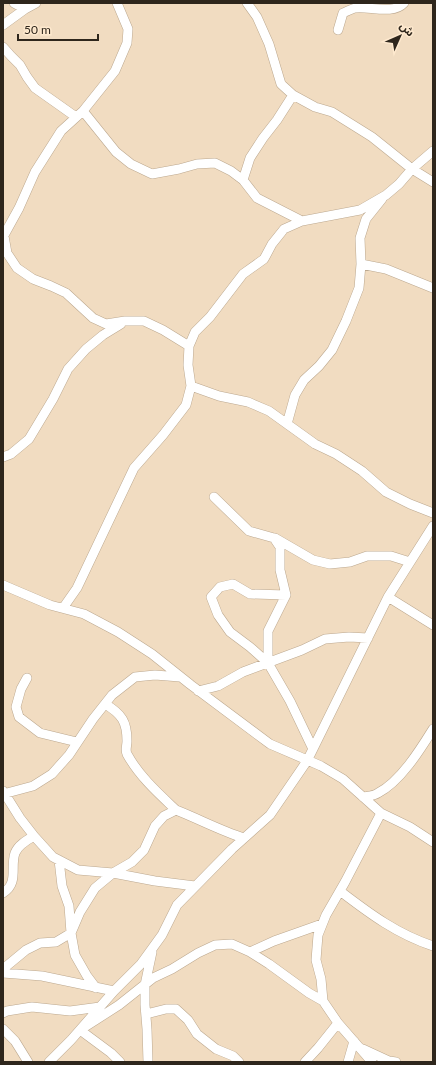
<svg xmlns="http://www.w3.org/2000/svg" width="436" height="1065" font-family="Lato,'Noto Sans Arabic',sans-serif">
<rect width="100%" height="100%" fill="#f1dcc1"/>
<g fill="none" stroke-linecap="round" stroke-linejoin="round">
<defs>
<path id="minor" d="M14,3l11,6
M247,3l10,14 12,27 12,40 12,11 22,12 17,5 40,25 40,32 21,13
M3,25l22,-16 11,-6
M338,30l5,-17c3,-1 8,-4 12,-5 14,-2 38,7 49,-5
M3,47l8,9 9,9 7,12 8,11 41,29
M83,111l33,41 15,12 21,10 27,-5 18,-5 18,-1 16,8 12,9 14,18 45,23
M243,180l7,-22 13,-20 14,-18 16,-25
M4,236l3,17 10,15 16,11 18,7 15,7 27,25 13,6 19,-3h19l19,9 26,16
M3,237l16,-29 16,-36 26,-41 22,-20 32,-40 12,-28 1,-14 -11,-26
M361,264l25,5 47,19
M191,386l28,10 29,6 21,9 46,33 21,10 26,17 24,21 24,12 23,9
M287,424l8,-29 9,-15 15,-14 13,-16 14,-29 13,-33 2,-24 -1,-26 6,-19 16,-20
M3,457l8,-3 18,-15 24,-40 15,-30 18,-20 17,-14 18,-11
M214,497l35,34 25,7 6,9v23l6,25 -18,36v32
M275,538l38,22 17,4 20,-2 17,-6h24l19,6
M3,585l47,20 34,9 34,18 34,22 39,31 79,59 51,22 22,13 38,34 29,14 23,15
M286,595l-36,-1 -17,-10 -13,3 -9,10 7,18 12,17 20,15 18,16 22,38 23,48
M388,597l45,28
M63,608l14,-20 57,-120 29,-33 23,-30 5,-19 -3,-21 1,-19 6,-14 15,-15 33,-43 21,-15 8,-15 12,-15 18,-8 58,-11 26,-15 13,-11 13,-15 21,-18
M27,678l-6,11 -5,18 3,10 21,16 37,9
M198,691l20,-5 25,-14 59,-22 23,-11 24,-2 19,1
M105,704c17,10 22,18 22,37 0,5 -2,9 0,13 12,22 31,39 49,56
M3,791l17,27 14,18 19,21 25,13 35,3 42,8 40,5
M3,794l30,-8 19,-12 17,-19 24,-36 19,-24 23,-18 20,-2 25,2
M363,797c5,-1 11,-1 15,-4 22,-11 42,-43 55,-64
M59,860l3,26 7,20 2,27 4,22 12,21 9,12
M340,891c30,23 57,43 93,55
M3,893c16,-10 7,-26 12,-40 3,-8 12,-13 19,-17
M250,952l24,-11 48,-17
M3,969l23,-19 14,-7 16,-1 15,-9 9,-21 15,-24 18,-15 19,-11 12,-12 11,-24 9,-10 12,-6c23,9 45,21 68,28
M3,973l39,3 72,15
M3,1013l4,-2 25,-4 38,4 30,-4
M146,1014l20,-5h10l12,11 9,14 19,15 17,7 6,6
M3,1029l12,12 13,21
M363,1049l26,12 7,1
M49,1062l22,-22 43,-49 27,-27 21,-29 15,-30 55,-56 38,-34 37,-54 81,-164 45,-71
M120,1062l-9,-9 -31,-23 39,-25 34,-27 19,-9 26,-16 17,-8 17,-1 18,8 19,12 40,29 14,8
M148,1062l-1,-33 -2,-24v-20l7,-33
M305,1062l13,-14 20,-25
M348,1062l6,-21
M372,1062l-34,-39 -15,-22 -2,-22 -5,-19 2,-25 8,-20 19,-33 36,-69"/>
</defs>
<!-- minor casing -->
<use href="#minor" stroke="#bca88f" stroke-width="10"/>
<!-- minor -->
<use href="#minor" stroke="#fff" stroke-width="9"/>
</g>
<!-- border -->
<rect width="436" height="1065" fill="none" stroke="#2e261c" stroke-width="8"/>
<!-- north arrow -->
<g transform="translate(400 36) rotate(45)" stroke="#fee9ce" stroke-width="3" paint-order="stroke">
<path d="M0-3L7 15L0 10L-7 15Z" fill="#2e261c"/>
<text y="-6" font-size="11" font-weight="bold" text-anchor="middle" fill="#2e261c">ش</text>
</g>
<!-- scale -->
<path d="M18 34v6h80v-6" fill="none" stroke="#2e261c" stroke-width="2"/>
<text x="24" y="34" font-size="12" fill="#2e261c" stroke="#fee9ce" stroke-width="3" paint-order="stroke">50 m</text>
</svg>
